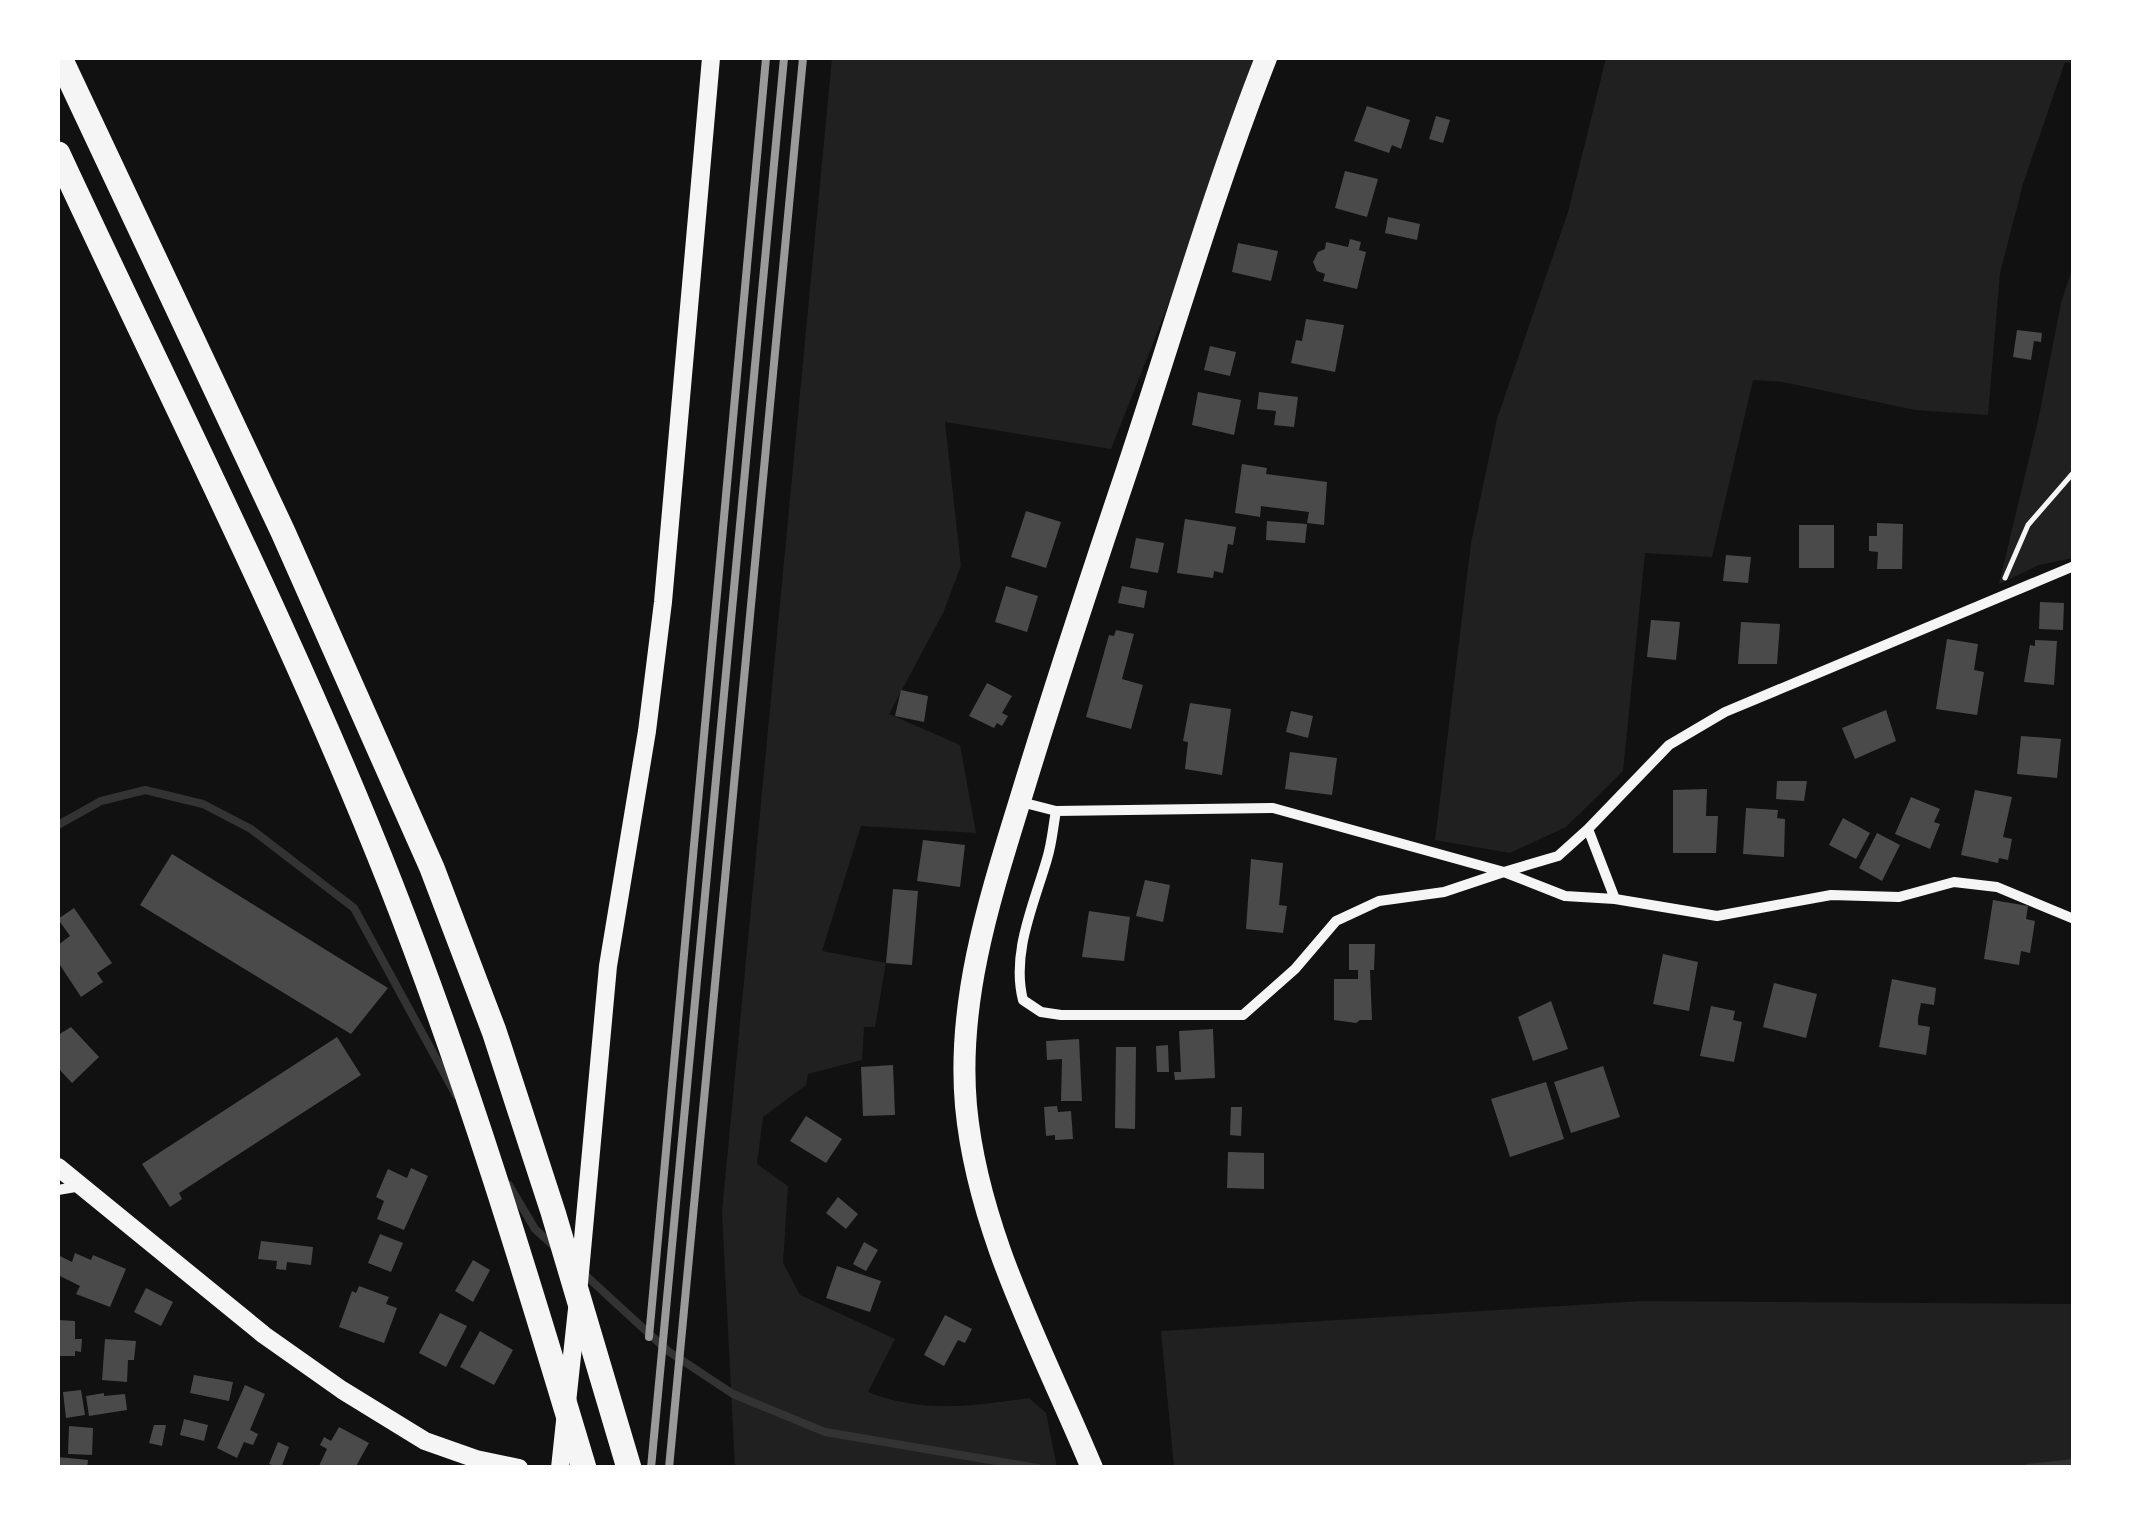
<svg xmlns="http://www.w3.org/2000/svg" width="2131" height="1525" font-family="Jost,sans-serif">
<rect width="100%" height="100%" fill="#111"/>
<!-- green -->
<path fill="#202020" d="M832,58h434l-155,391 -166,-27 16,144 -18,47 -54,101 71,31 16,88 -115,-7 -39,125 64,12 -11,64h-11l-2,33 -54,14 -2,11 -43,32 -6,47 31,22 -5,77 17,32 95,44 -27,53c57,22 102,14 161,6l17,15 11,54 -322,1 -13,-256z
M1606,58h467l1,6 -9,-2 -42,122 -23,89 -12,142 -73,-5 -132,-28 -30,-2 -41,177 -67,-4 -22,218 -57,56 -56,26 -75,-13 36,-297 26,-124 71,-207z
M2073,266v292l-34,7 -40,19 39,-163 23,-118z
M1642,1301l431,3v163h-899l-13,-136z"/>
<!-- pier -->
<path fill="#111" d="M58,58h34l11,22 -45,72z"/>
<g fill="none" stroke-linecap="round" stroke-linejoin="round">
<!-- stream -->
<path stroke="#333" stroke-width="8" d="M58,825l43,-24 44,-11 58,14 48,25 103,79 102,187
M509,1185l26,44 22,20
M582,1272l86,79 65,43 92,38 213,36
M2028,1468l46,-5"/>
</g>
<!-- building -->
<path fill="#4a4a4a" d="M1367,106l43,14 -9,29 -9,-4 -3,8 -35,-12z
M1436,116l14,4 -7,23 -14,-4z
M1345,171l33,8 -11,38 -32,-9z
M1388,217l32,7 -3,16 -32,-7z
M1350,239l11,3 -2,8 7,2 -9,37 -34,-8 2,-7 -8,-3 -4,-9 5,-10 7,-3 1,-7 22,5z
M1238,243l40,8 -7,30 -39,-9z
M1306,319l38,6 -9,47 -44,-9 5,-23 6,1z
M2017,330l25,3 -1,9 -7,-1 -3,19 -18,-3z
M1210,346l26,6 -6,24 -26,-6z
M1198,392l43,8 -7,35 -42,-10z
M1259,392l39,5 -4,30 -20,-2 2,-14 -19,-2z
M1242,464l25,4 -1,6 61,8 -3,43 -17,-2 2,-11 -48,-6 -1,11 -25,-4z
M1026,511l35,11 -15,46 -35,-11z
M1185,519l51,8 -3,18 -5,-1 -5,29 -9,-2 -1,7 -36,-5z
M1267,521l40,3 -2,19 -39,-3z
M1877,523l26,1 -1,45h-25l1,-17 -9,-1v-15h8z
M1799,525h35v43h-35z
M1136,538l28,5 -6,30 -28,-5z
M1726,555l25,2 -3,26 -25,-2z
M1006,586l32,10 -11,36 -32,-10z
M1122,586l25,5 -3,17 -26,-5z
M2040,602l24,1 -1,27 -24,-1z
M1651,620l29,2 -4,38 -29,-3z
M1741,622l39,2 -3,40h-39z
M1116,630l18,4 -12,45 21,6 -12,44 -45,-12 23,-82 5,1z
M1947,639l31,5 -4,26 10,2 -7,43 -41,-6z
M2035,640l22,1 -3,44 -30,-3 6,-37 5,1z
M987,683l25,13 -10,17 6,3 -6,10 -5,-3 -3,5 -25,-12z
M901,690l27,6 -4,26 -29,-6z
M1190,703l41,6 -9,66 -37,-6 3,-27 -5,-1z
M1886,710l10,31 -41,18 -13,-31z
M1291,711l22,5 -5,22 -22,-6z
M2021,736l40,3 -4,39 -40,-4z
M1290,752l47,6 -5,37 -47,-6z
M1777,781h30l-3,20 -28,-2z
M1707,789l-1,27h12l-2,37h-43v-63z
M1975,790l37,7 -9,40 9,2 -4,21 -9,-2 -1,5 -37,-8z
M1911,797l29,12 -6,13 6,2 -10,25 -35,-15z
M1746,808l32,2 -1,8 8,1 -1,38 -41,-3z
M1843,818l27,15 -14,26 -27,-14z
M1877,833l23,12 -18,36 -23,-13z
M923,840l42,5 -5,42 -43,-6z
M172,854l154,96 62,38 -37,46 -211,-129z
M1251,859l32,4 -4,42 8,1 -4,27 -37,-4z
M1145,880l25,5 -7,37 -27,-6z
M893,889l25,2 -6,74 -26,-2z
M1993,900l35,6 -2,13 9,2 -5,32 -9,-2 -2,14 -35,-6z
M74,908l38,55 -15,10 6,9 -22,15 -23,-35v-17l12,-9 -12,-17z
M1089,911l41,6 -6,44 -42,-4z
M1349,944h26l-1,26h-4l2,50h-12l-4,3 -22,-3v-41h24v-9h-9z
M1663,954l35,8 -9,49 -36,-7z
M1892,979l44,9 -2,17 -13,-2 -3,15v7l12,2 -4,28 -47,-8z
M1774,983l43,11 -11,44 -43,-11z
M1551,1001l17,48 -35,12 -15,-44z
M1711,1006l24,5 -2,9 9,2 -8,40 -34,-6z
M71,1027l28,30 -27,26 -14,-15v-33z
M1213,1029l2,49 -40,2 -1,-8h7l-2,-41z
M337,1037l24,38 -182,118 3,6 -12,8 -28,-43z
M1079,1039l3,62h-21l1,-42 -15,1 -1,-19z
M1168,1045l1,27h-12l-1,-26z
M1116,1047h20l-1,82 -20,-1z
M893,1065l2,50 -32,1 -2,-49z
M1603,1066l17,51 -49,16 -17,-51z
M1546,1082l18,57 -54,18 -19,-58z
M1057,1106l1,6 13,-1 2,28 -18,1v-5l-9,1 -2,-29z
M1231,1107h11l-1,29 -11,-1z
M806,1116l36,23 -16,24 -36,-22z
M1228,1152l36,1v36l-37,-1z
M411,1168l17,8 -24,54 -27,-11 7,-18 -8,-4 12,-28 19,9z
M838,1197l20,17 -12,15 -20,-16z
M380,1234l23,9 -12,29 -23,-9z
M261,1241l52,6 -2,18 -24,-3 -1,8 -10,-1 1,-8 -19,-2z
M864,1242l14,8 -12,21 -13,-7z
M75,1253l16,7 2,-5 33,14 -16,38 -34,-13 4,-8 -22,-11v-20l14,7z
M473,1260l17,10 -17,32 -18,-11z
M837,1266l44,15 -11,31 -44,-14z
M359,1286l30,11 -3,7 11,4 -13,35 -45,-16 13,-36 4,2z
M146,1288l27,14 -12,24 -27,-14z
M440,1313l27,13 -21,41 -27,-14z
M945,1315l27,14 -7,14 -7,-3 -14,26 -20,-11z
M58,1320l17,1v18h7l-1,13 -6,-1v5h-17z
M480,1331l33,19 -19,35 -34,-18z
M105,1339l31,2 -2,19h-6l-1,22 -25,-2z
M194,1375l39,7 -4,19 -39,-8z
M245,1385l20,9 -15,36 8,4 -5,11 -9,-3 -7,16 -20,-10z
M81,1390l4,25 -19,3 -3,-26z
M104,1393v3l21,-2 2,16 -38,6 -3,-20z
M184,1419l24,6 -4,16 -24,-6z
M154,1425h12l-4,21 -13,-3z
M69,1426l24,2 -1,27 -24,-1z
M339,1427l30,16 -14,25h-37l9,-19 -7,-4 4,-8 7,4z
M278,1442l11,5 -8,21 -12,-4z
M58,1457l30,3 -1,8h-29z"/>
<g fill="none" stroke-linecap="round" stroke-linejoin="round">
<!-- path -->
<path stroke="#f5f5f5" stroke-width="5" d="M2005,578l23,-53 46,-53"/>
<!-- minor -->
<path stroke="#f5f5f5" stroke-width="10" d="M1021,802l35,9 217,-3 231,64 54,-16 30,-27 81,-84 56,-33 349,-146
M1056,811c-3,16 -4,32 -9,48 -13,45 -36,94 -24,141l18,12 20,3h182l52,-46 41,-48 43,-20 65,-9 60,-20 61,24 50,3 102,17 114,-21 68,2 55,-15 43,5 77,32
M1588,829l27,70
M58,1190l23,-4"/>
<!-- tertiary -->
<path stroke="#f5f5f5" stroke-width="18" d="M58,1167l206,168 78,55 83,51 51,18 43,9
M579,1283l29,-317 39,-235 16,-129 48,-544
M560,1468l17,-159"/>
<!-- primary -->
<path stroke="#f5f5f5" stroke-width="22" d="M1092,1468c-49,-118 -114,-234 -126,-362 -10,-112 28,-220 60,-325 31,-101 64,-201 98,-302 47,-140 88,-284 142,-421"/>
<!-- motorway -->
<path stroke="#f5f5f5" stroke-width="25" d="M60,58l223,474 149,336 62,163 59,181 76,256
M58,154c112,242 235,482 333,731 75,191 134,386 193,583"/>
<!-- rail -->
<path stroke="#9a9a9a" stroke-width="8" d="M649,1337l117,-1279
M651,1468l133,-1410
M669,1468l134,-1410"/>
</g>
<!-- border -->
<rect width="2131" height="1525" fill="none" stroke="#ffffff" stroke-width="120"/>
</svg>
